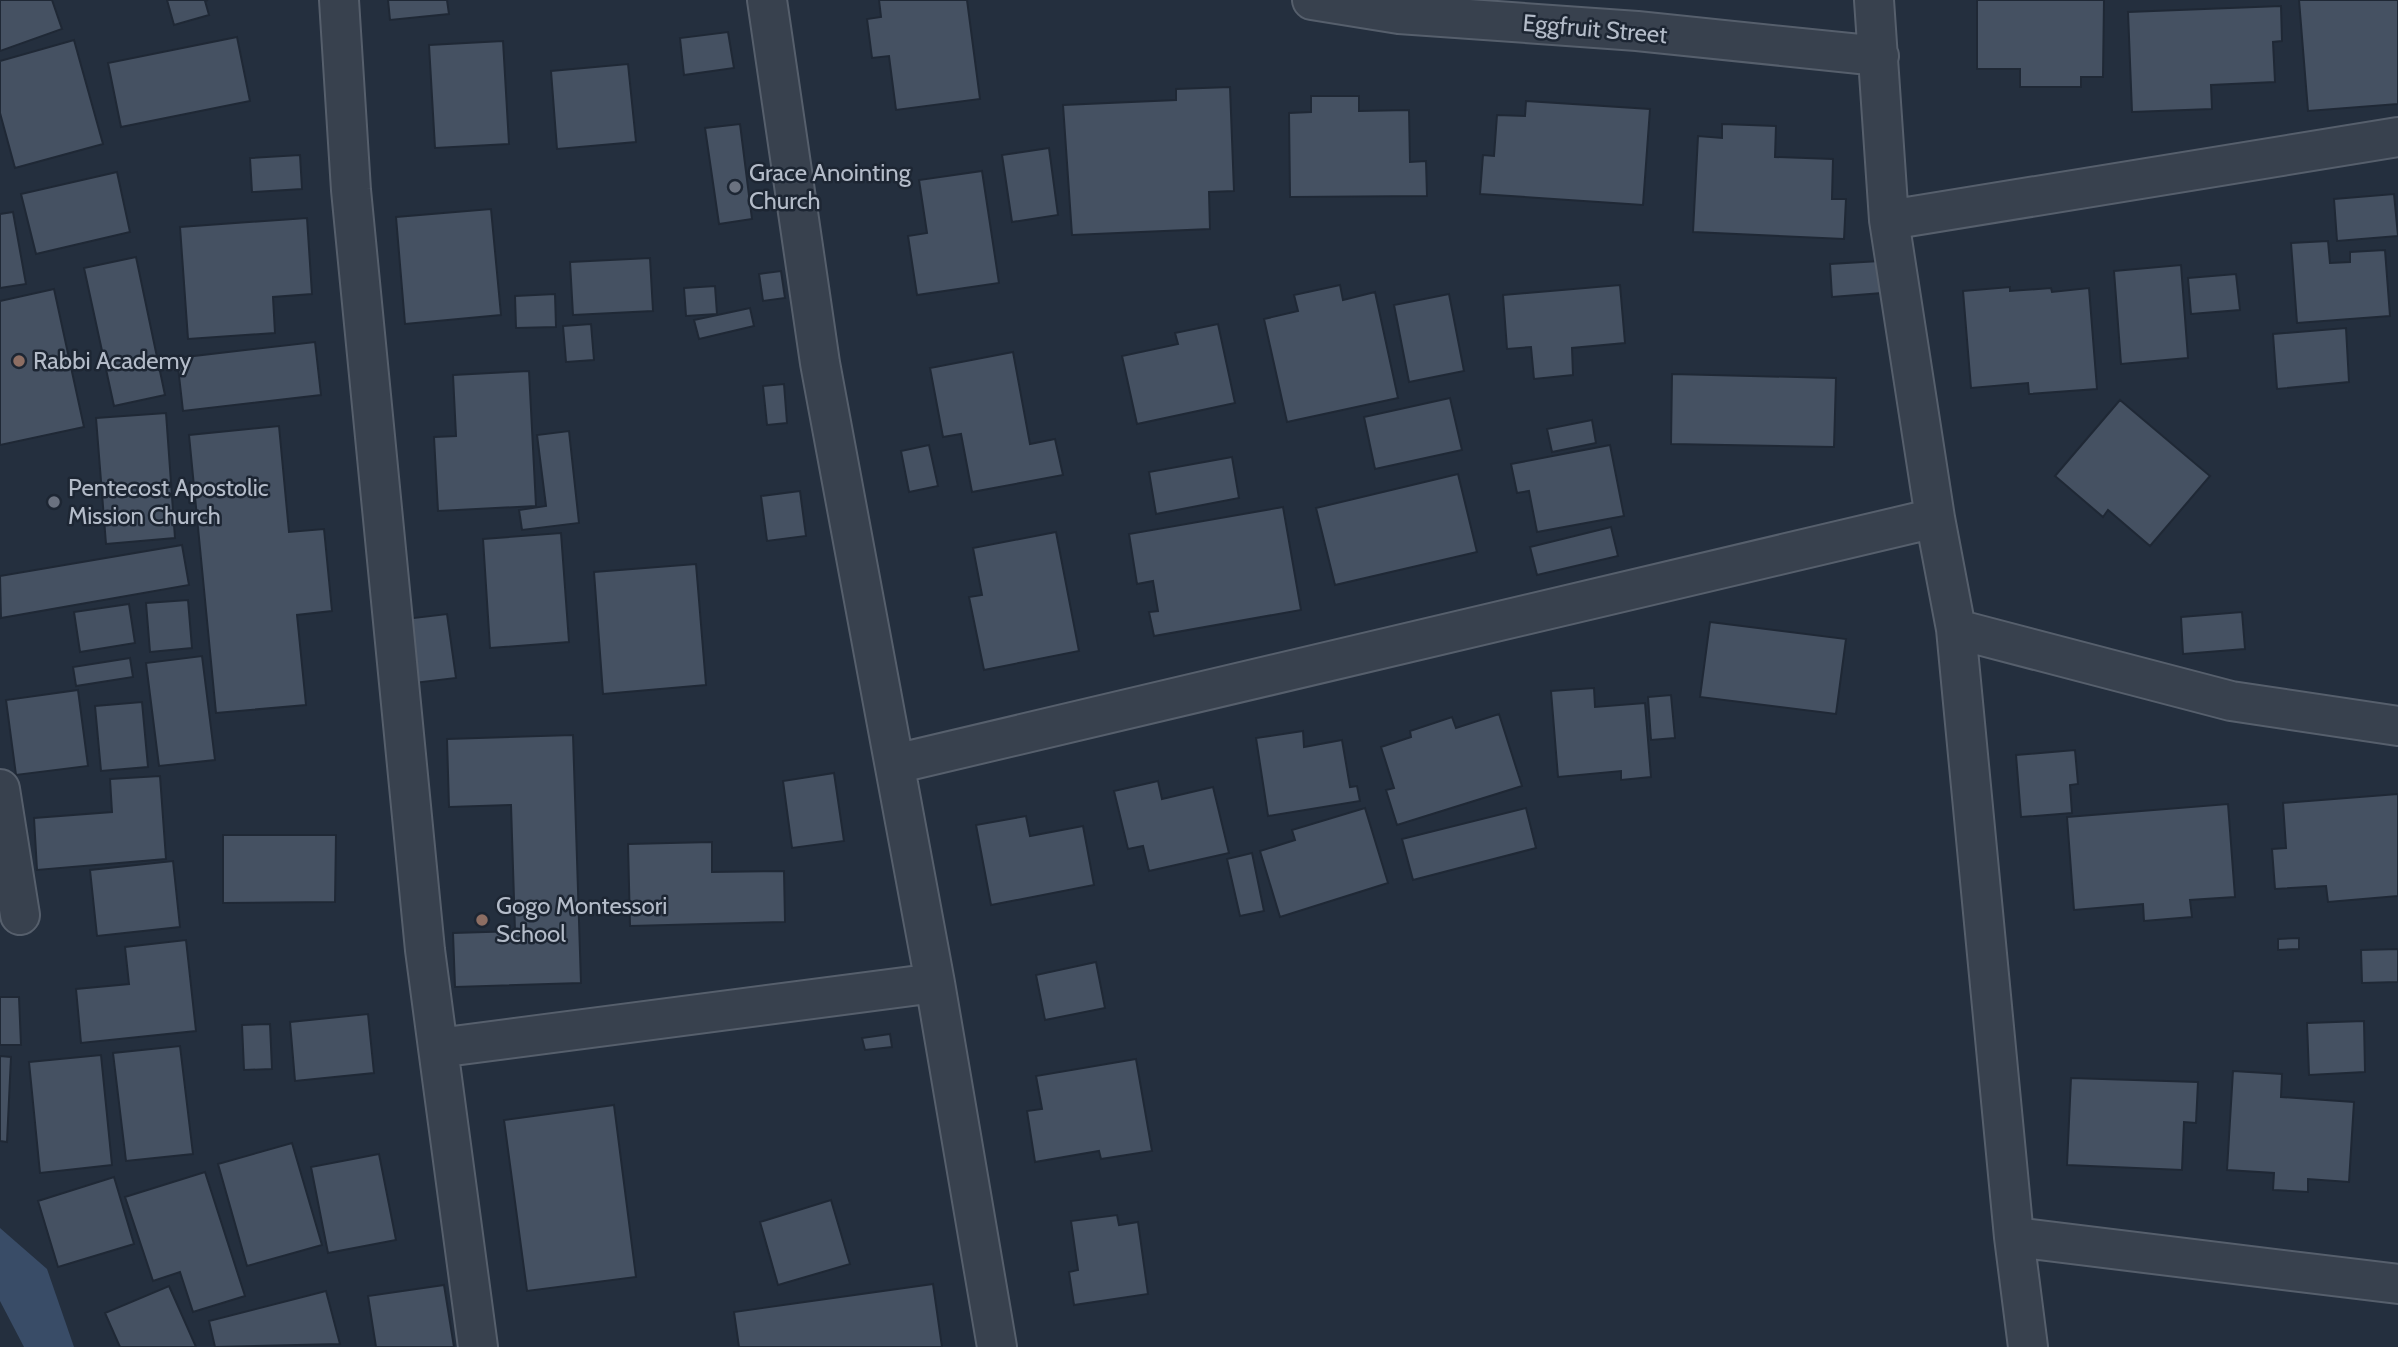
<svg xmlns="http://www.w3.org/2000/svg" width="2398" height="1347" font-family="Cabin,sans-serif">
<rect width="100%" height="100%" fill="#242f3e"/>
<!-- water -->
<path fill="#394c67" d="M0,1228l47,41 27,78h-50l-24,-46z"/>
<!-- building -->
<path fill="#455162" stroke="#1f2835" stroke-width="2" d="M0,0h52l10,29 -62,22z
M167,0h41l-3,1 4,14 -35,10z
M388,0h59l2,14 -59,6z
M879,0h88l13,99 -84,11 -7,-54 -17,2 -5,-39 14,-2z
M1977,0h127l-1,77h-22v10h-61v-18h-43z
M2299,0h99v104l-90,7z
M2281,6l1,35 -9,1 2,40 -64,3 1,24 -80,3 -4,-100z
M728,32l6,36 -50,7 -4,-37z
M237,37l13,64 -129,26 -13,-64z
M74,40l29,104 -88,24 -15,-55v-52z
M503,41l6,103 -74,4 -6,-103z
M628,64l8,78 -79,7 -6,-78z
M1230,87l4,104 -25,1 1,37 -138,6 -9,-130 113,-5v-11z
M1311,96h48v15l50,-1 1,52 16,-1 1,35 -137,1 -1,-84 22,-1z
M1526,101l124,8 -7,96 -163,-11 3,-39 11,1 3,-41 28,1z
M740,124l12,95 -33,5 -14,-96z
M1722,124l54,2 -1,31 58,2 -1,40h14l-2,40 -151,-7 5,-96 24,2z
M1049,148l9,67 -46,7 -10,-67z
M300,155l2,34 -50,3 -2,-34z
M982,171l17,112 -82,12 -9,-59 19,-3 -8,-53z
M117,172l13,60 -94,22 -15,-60z
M2394,194l4,42 -61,5 -3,-42z
M491,209l10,106 -96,9 -9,-107z
M13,212l13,72 -26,4v-74z
M307,218l5,76 -39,3 2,36 -87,6 -8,-112z
M2328,241l2,22 20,-1v-10l35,-2 5,66 -93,7 -6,-80z
M136,257l29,138 -51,11 -30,-138z
M650,258l3,53 -80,4 -3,-53z
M1880,261l2,32 -50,4 -2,-33z
M2181,265l7,93 -67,6 -7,-93z
M781,271l4,27 -22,3 -4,-27z
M2236,274l4,36 -49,4 -3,-36z
M1340,285l3,15 32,-8 23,106 -111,24 -23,-103 34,-8 -4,-16z
M1620,285l5,58 -53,5 1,27 -39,4 -3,-32 -24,2 -4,-54z
M715,286l2,28 -31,2 -2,-28z
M2010,287v4l41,-3 1,4 37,-4 8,101 -68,5 -1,-11 -57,5 -8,-97z
M54,289l30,138 -84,18v-144z
M555,294l1,33 -40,1 -1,-32z
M1449,294l15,77 -55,11 -15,-77z
M750,308l4,18 -55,13 -5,-19z
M591,324l3,36 -28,2 -3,-36z
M1218,324l17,79 -98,21 -15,-68 56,-12 -3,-11z
M2346,328l3,54 -72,7 -4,-55z
M315,342l6,53 -138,16 -6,-53z
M1013,352l17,92 25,-5 8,36 -91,17 -11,-58 -18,3 -13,-69z
M529,371l7,135 -98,5 -4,-74 22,-1 -3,-61z
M1672,374l164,4 -2,69 -163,-3z
M784,384l3,39 -20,2 -4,-39z
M1450,398l12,52 -87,19 -11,-52z
M2120,400l90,76 -60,70 -42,-36 -5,7 -48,-41z
M166,413l9,125 -69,6 -10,-126z
M1592,420l4,23 -44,9 -5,-23z
M279,426l10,106 35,-3 8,82 -35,4 9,90 -90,8 -27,-278z
M569,431l10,92 -57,7 -3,-20 27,-4 -9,-71z
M929,445l9,41 -29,6 -8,-41z
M1610,445l14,71 -87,16 -8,-41 -12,2 -6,-29z
M1232,457l7,41 -83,16 -7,-42z
M1458,474l19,78 -142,33 -19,-77z
M800,491l6,45 -39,5 -6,-45z
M1283,507l18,103 -147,26 -5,-24 9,-1 -5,-30 -16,3 -8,-50z
M1611,527l7,29 -81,19 -7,-28z
M1056,532l23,119 -95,19 -15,-73 13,-2 -9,-47z
M561,533l8,109 -79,6 -7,-109z
M182,545l7,40 -188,33 -1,-42z
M696,564l10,121 -103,9 -9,-122z
M188,600l4,48 -42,4 -4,-49z
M129,604l6,39 -55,9 -6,-40z
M2242,612l3,37 -62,5 -2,-37z
M447,614l9,64 -42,5 -9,-64z
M1710,622l136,17 -10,75 -136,-17z
M202,656l13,104 -56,6 -13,-103z
M130,658l3,19 -57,9 -3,-19z
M1594,688l1,19 50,-4 6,74 -30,3v-9l-63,6 -7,-86z
M78,690l10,76 -72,9 -10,-75z
M1671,695l4,43 -24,2 -3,-43z
M142,702l6,65 -47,4 -6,-65z
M1499,714l23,72 -125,39 -11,-35 8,-2 -13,-41 30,-10 -1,-6 42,-14 4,11z
M1303,731l1,16 38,-7 8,47 7,-1 3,15 -92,15 -12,-78z
M573,735l8,248 -126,4 -2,-54 62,-2 -4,-126 -62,2 -2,-68z
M2075,750l3,34 -8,1 2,28 -51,4 -5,-62z
M834,773l10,68 -52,7 -9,-67z
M160,776l6,83 -129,11 -3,-52 78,-6 -2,-33z
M1158,781l4,18 51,-12 16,66 -80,18 -6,-25 -15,3 -14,-58z
M2398,794v102l-70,6 -2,-16 -51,3 -3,-40 14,-1 -3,-45z
M2228,804l7,93 -45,3 2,17 -48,4 -1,-17 -69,6 -7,-93z
M1365,808l23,75 -108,34 -20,-66 35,-11 -3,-10z
M1526,808l10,40 -123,32 -11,-41z
M1026,816l4,20 53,-10 11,59 -103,20 -15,-80z
M223,835h113l-1,67 -112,1z
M712,842v30l72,-1 1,51 -155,4 -2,-82z
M1252,853l12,58 -24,5 -13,-57z
M173,861l7,66 -83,9 -7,-66z
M2299,938v11l-21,1v-11z
M186,940l10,91 -115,12 -5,-54 53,-5 -4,-37z
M2398,949v33l-36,1 -1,-33z
M1096,962l9,46 -60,12 -9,-45z
M0,997h19l2,48h-21z
M368,1014l6,59 -79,8 -5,-59z
M2364,1021l1,51 -56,3 -2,-52z
M270,1024l2,45 -28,1 -2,-45z
M890,1034l2,13 -27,3 -3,-12z
M180,1046l13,108 -67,7 -13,-108z
M101,1055l11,110 -72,8 -11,-111z
M0,1056l11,1 -4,85 -7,-1z
M1136,1059l16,92 -51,8 -2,-8 -64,11 -8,-51 15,-2 -6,-33z
M2233,1071l49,3 -1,23 73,5 -5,80 -41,-3v13l-35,-2 1,-17 -47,-3z
M2071,1078l127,4 -2,41 -12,-1 -2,48 -115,-5z
M614,1105l22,172 -109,14 -23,-171z
M292,1143l30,102 -75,21 -29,-102z
M379,1154l17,86 -68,13 -17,-86z
M205,1172l40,124 -52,16 -13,-40 -27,9 -28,-84z
M114,1177l20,67 -76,23 -20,-66z
M831,1200l19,64 -72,21 -18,-63z
M1117,1215l2,10 19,-3 10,72 -74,11 -5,-33 9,-2 -7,-49z
M933,1284l9,63h-203l-5,-35z
M444,1285l10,62h-78l-8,-51z
M169,1286l27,61h-76l-15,-34z
M326,1291l14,53 -125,3 -6,-26z"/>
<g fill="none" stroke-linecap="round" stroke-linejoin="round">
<defs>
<path id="minor" d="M339,0l12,190 74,760 13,98 497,-65 -115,-620 -53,-363
M1312,0l87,14 238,17 242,25
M1889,220l509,-83
M1935,518l21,111 275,72 167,25
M1956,629l58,608 384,47
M895,764l1040,-246 -46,-298 -15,-220
M0,789l20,126
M935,983l62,364
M438,1048l40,299
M2014,1237l14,110"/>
</defs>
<!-- minor casing -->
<use href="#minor" stroke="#565f6c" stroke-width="42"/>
<!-- minor -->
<use href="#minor" stroke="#38414e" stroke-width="38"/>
</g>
<!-- markers -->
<g fill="#6b7280" stroke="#1d2633" stroke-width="2.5">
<circle cx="735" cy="187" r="7"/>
<circle cx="54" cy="502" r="7"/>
</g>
<g fill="#8d6e63" stroke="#1d2633" stroke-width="2.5">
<circle cx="19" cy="361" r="7"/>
<circle cx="482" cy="920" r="7"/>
</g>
<g text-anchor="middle" stroke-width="5" stroke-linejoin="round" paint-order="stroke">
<!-- street labels -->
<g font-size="24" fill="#b4bcc9" stroke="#1d2633">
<text transform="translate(1595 29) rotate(5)" y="8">Eggfruit Street</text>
</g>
<!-- poi labels -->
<g font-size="24" fill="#b4bcc9" stroke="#1d2633" text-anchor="start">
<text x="749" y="181">Grace Anointing<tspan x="749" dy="28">Church</tspan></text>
<text x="33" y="369">Rabbi Academy</text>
<text x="68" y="496">Pentecost Apostolic<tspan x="68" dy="28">Mission Church</tspan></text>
<text x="496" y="914">Gogo Montessori<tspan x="496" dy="28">School</tspan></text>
</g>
</g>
</svg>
